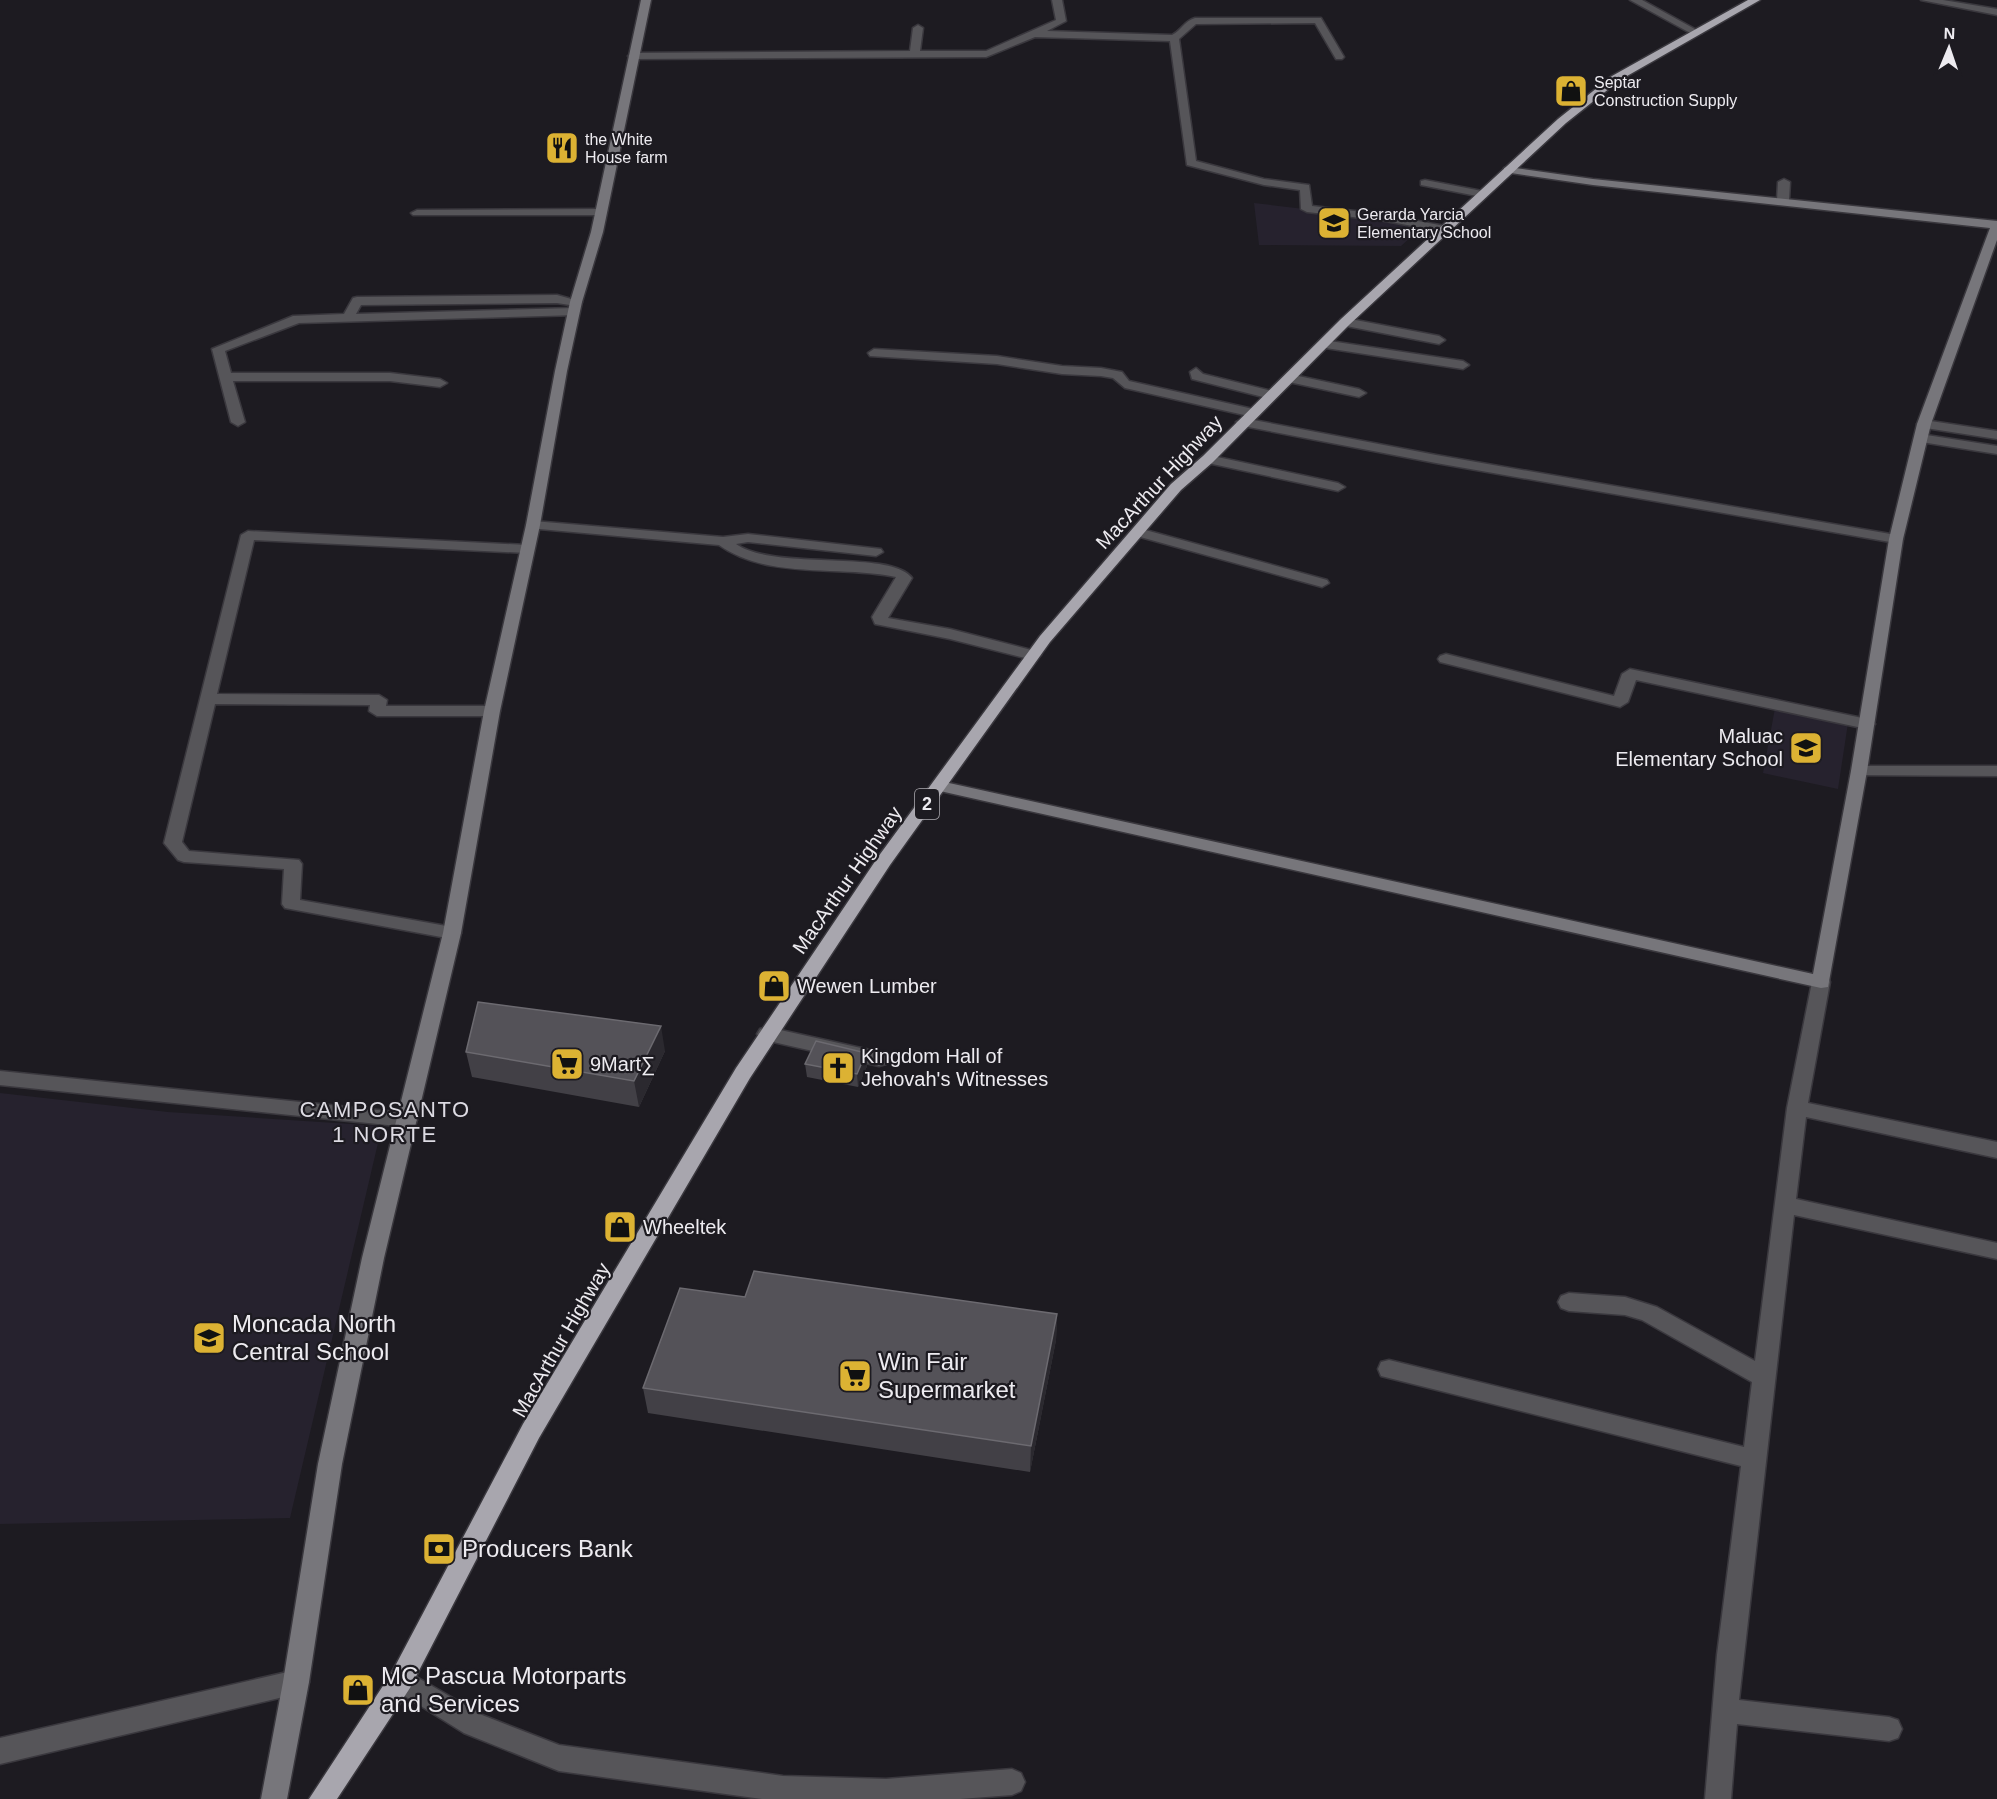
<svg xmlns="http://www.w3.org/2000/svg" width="1997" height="1799" font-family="Helvetica,sans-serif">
<rect width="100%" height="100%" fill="#1d1b21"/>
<!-- built -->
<path fill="#26222e" d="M1254,203l145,17 24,6 -22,20 -142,-1z
M1775,708l73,15 -10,66 -75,-16z
M0,1093l168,19 214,14 -92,392 -290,6z"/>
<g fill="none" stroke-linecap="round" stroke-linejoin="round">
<defs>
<path id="street" d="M1052,0h10l4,21 -19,10 125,4c10,-5 12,-14 23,-17h126l23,39 -2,2h-6l-21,-36 -119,1 -17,15 17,122 68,18 45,6 3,21 68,8 65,12 6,3 -6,3 -65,-12 -73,-8 -6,-3 -1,-19 -36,-5 -77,-20 -17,-124 -135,-4 -49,20 -353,2 -5,-3 5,-3 277,-2 3,-23 5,-3 5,3 -3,23h66l70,-31z
M1630,0h12l60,33 -8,2z
M1921,0h22l54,9v6z
M1784,179l6,3 -1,18 -6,3 -6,-3 1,-18z
M1425,180l57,11 6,3 -6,3 -61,-12v-4z
M417,210l183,-1 6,3 -6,3h-187l-2,-2z
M557,295l25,7 -6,4 -19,-3 -196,2 -5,9 218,-6 4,1v6l-279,8 -74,28 6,22h159l50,6 7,4 -7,4 -50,-6h-157l12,41 -7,4 -7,-4 -19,-73 81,-33 51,-2 9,-16 4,-1z
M1345,318l94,18 6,4 -6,4 -98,-19v-6z
M1323,340l140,21 6,4 -6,4 -144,-22v-6z
M874,349l123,7 65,10 39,2 21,4 7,9 124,28 7,4 -7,4 -128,-29 -12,-10 -12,-2 -39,-2 -65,-10 -127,-8 -2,-3z
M1196,368l7,6 73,18 2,3 -7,4 -79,-20 -2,-7z
M1289,374l70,15 7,4 -7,4 -75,-16 -1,-3z
M1243,418l193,37 460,80 7,4 -7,4 -460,-80 -198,-38 -2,-3z
M1924,420l73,11v8l-78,-12 -2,-3z
M1920,434l77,12v8l-82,-13v-6z
M1208,455l130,28 7,4 -7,4 -135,-29v-6z
M533,521l190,16 25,-3 133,15 2,3 -7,4 -128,-14 -12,2c38,27 155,5 176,34l-24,40 62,11 89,23 2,3 -8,5 -83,-21 -75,-15 -3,-7 24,-40c-56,-12 -128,3 -177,-32l-191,-17 -2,-3 2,-3z
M1138,528l189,52 2,3 -7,4 -189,-52 -2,-3 2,-3z
M248,531l279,14 7,4 -7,4 -273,-13 -37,154 162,1 8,5 -1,6h106l8,5 -8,5h-115l-8,-5 1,-6 -155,-1 -33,138 7,9 110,9 3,4 -2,36 152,27 6,2 3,4 -3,4 -6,2 -167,-31 -3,-4 2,-35 -100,-7 -6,-2 -14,-17 77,-308z
M1446,654l168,42 8,-22 8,-5 237,50 8,5 -8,5 -231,-49 -8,22 -8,5 -180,-45 -2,-3 2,-3z
M1859,766h138v10l-144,-1 -2,-4z
M1821,976l7,1 2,5 -22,121 189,39v16l-191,-41 -10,82 201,44v16l-203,-44 -55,485 150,17 9,3 4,9 -4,9 -9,3 -152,-17 -6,75h-26l12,-144 24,-189 -360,-90 -3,-7 3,-7 8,-2 355,87 8,-65 -110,-62 -17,-5 -56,-4 -8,-3 -3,-6 3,-6 8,-3 56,4 32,10 98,54 32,-253 25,-126 2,-5z
M767,1027l112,25 7,2 3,5 -3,5 -7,2 -119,-27 -3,-5 3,-5z
M0,1071l407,42 7,2 3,5 -3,5 -7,2 -407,-42z
M401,1668l81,47 77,30 224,31 103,3 126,-10 9,4 4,9 -4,9 -9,4 -52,4h-198l-203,-28 -95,-38 -72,-45 -4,-8 4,-8z
M296,1670l9,4 4,8 -4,8 -9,4 -296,70v-26z"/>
<path id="secondary" d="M641,0h10l-48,232 -21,70 -15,69 -27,154 -40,186 -39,222 -77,325 -42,206 -33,218 -22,117h-26l22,-117 35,-218 44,-206 81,-325 41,-222 42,-186 29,-154 15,-69 21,-70z
M1508,167l85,12 404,42v19l-66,184 -28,115 -36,232 -39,216 -7,1 -881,-197 -8,-5 8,-5 873,193 38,-203 38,-232 28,-115 73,-196 -397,-43 -89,-13v-4z"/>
<path id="highway" d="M1748,0h12l-140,80 -54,43 -217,202 -136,137 -32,28 -131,152 -160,223 -140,213 -211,360 -129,250 -73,111h-28l83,-127 131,-248 213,-356 142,-211 162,-221 131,-152 32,-28 138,-137 217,-200 54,-43z"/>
</defs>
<!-- street casing -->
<use href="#street" stroke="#3a383e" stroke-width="3"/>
<!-- secondary casing -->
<use href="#secondary" stroke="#3a383e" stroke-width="3"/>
<!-- highway casing -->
<use href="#highway" stroke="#3a383e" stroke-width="3"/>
<!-- street -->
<use href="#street" fill="#565559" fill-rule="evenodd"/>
<!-- secondary -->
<use href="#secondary" fill="#77767b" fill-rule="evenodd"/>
<!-- highway -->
<use href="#highway" fill="#a8a6ae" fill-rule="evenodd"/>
</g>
<!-- wall -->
<path fill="#424046" d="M665,1051l-26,56 -167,-30 -6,-25z
M866,1053l1,13 -9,21 -51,-10 -2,-13z
M745,1297l312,17 -1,26 -26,132 -382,-59 -5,-25z"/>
<!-- shaded-wall -->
<path fill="#2b292f" d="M661,1026l4,25 -26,56 -5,-26z
M866,1053l1,13 -9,21 -1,-13z
M1057,1314l-1,26 -26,132 1,-26z"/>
<!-- building -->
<path fill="#545258" stroke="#6c6a70" stroke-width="1.5" d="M478,1002l183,24 -27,55 -168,-29z
M816,1041l50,12 -9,21 -52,-10z
M754,1271l303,43 -26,132 -388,-58 37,-100 65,9z"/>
<!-- icons -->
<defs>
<symbol id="shop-square" viewBox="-11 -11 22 22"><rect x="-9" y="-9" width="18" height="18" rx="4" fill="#dcb233" stroke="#1d1b21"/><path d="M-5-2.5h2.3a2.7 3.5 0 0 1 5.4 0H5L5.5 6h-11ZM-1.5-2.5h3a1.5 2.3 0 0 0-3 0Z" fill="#111"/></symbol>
<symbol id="restaurant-square" viewBox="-11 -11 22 22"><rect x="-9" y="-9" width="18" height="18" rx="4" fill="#dcb233" stroke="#1d1b21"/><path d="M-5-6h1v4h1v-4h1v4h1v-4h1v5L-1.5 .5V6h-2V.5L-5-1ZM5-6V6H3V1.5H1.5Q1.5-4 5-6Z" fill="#111"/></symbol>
<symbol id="school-square" viewBox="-11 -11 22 22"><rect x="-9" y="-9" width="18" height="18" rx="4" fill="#dcb233" stroke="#1d1b21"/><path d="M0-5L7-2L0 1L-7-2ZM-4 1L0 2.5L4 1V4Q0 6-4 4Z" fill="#111"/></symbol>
<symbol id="supermarket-square" viewBox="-11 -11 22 22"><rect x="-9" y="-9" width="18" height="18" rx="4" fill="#dcb233" stroke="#1d1b21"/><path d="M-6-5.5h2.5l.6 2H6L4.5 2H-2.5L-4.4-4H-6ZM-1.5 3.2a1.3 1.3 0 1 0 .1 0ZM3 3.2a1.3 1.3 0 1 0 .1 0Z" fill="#111"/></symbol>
<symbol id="church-square" viewBox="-11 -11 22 22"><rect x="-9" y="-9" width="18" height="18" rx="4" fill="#dcb233" stroke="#1d1b21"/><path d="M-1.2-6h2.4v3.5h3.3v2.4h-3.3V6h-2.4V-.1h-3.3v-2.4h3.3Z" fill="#111"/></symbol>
<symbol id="bank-square" viewBox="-11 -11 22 22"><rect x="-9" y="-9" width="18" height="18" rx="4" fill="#dcb233" stroke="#1d1b21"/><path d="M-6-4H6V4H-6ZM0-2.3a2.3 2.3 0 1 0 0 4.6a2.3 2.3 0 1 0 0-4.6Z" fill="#111"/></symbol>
</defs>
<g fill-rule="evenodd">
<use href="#shop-square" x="1552" y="72" width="38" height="38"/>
<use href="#restaurant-square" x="543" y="129" width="38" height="38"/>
<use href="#school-square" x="1315" y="204" width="38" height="38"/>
<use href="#school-square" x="1787" y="729" width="38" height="38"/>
<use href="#shop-square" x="755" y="967" width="38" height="38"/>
<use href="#supermarket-square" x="548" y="1045" width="38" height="38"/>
<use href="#church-square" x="819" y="1049" width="38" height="38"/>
<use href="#shop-square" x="601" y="1208" width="38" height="38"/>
<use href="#school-square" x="190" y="1319" width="38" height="38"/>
<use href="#supermarket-square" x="836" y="1357" width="38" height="38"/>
<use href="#bank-square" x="420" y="1530" width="38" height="38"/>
<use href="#shop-square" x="339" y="1671" width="38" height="38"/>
</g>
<g text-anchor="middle" stroke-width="4.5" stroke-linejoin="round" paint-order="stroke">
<!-- far-poi labels -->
<g font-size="16" fill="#edebf0" stroke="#1d1b21" text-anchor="start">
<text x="1594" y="88">Septar<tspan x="1594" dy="18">Construction Supply</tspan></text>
<text x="585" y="145">the White<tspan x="585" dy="18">House farm</tspan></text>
<text x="1357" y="220">Gerarda Yarcia<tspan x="1357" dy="18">Elementary School</tspan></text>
</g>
<!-- shield labels -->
<rect fill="#1d1b21" stroke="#afadb2" stroke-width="1.5" x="915" y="789" width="24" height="30" rx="4.5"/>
<g font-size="18" font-weight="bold" fill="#edebf0">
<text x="927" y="810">2</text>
</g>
<!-- street labels -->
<g font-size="20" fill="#edebf0" stroke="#1d1b21">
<text transform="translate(1159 482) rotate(-47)" y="7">MacArthur Highway</text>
<text transform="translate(847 880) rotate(-55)" y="7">MacArthur Highway</text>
<text transform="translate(561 1340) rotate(-60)" y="7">MacArthur Highway</text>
</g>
<!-- poi labels -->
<g font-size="20" fill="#edebf0" stroke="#1d1b21" text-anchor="start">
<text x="1783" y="743" text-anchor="end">Maluac<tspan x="1783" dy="23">Elementary School</tspan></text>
<text x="797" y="993">Wewen Lumber</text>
<text x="861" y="1063">Kingdom Hall of<tspan x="861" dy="23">Jehovah's Witnesses</tspan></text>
<text x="590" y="1071">9Mart∑</text>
<text x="643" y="1234">Wheeltek</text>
</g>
<!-- quarter labels -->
<g font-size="22" letter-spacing="1.5" fill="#dddbe3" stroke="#1d1b21">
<text x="385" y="1117">CAMPOSANTO<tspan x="385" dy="25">1 NORTE</tspan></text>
</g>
<!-- near-poi labels -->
<g font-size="24" fill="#edebf0" stroke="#1d1b21" text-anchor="start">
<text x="232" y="1332">Moncada North<tspan x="232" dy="28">Central School</tspan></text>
<text x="878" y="1370">Win Fair<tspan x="878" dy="28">Supermarket</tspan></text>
<text x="462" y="1557">Producers Bank</text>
<text x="381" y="1684">MC Pascua Motorparts<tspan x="381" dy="28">and Services</tspan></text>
</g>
</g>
<!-- north arrow -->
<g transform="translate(1949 48) rotate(2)" stroke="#1d1b21" stroke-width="4.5" paint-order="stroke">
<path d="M0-4.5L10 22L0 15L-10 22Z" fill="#edebf0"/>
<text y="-9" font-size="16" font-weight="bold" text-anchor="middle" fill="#edebf0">N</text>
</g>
</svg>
